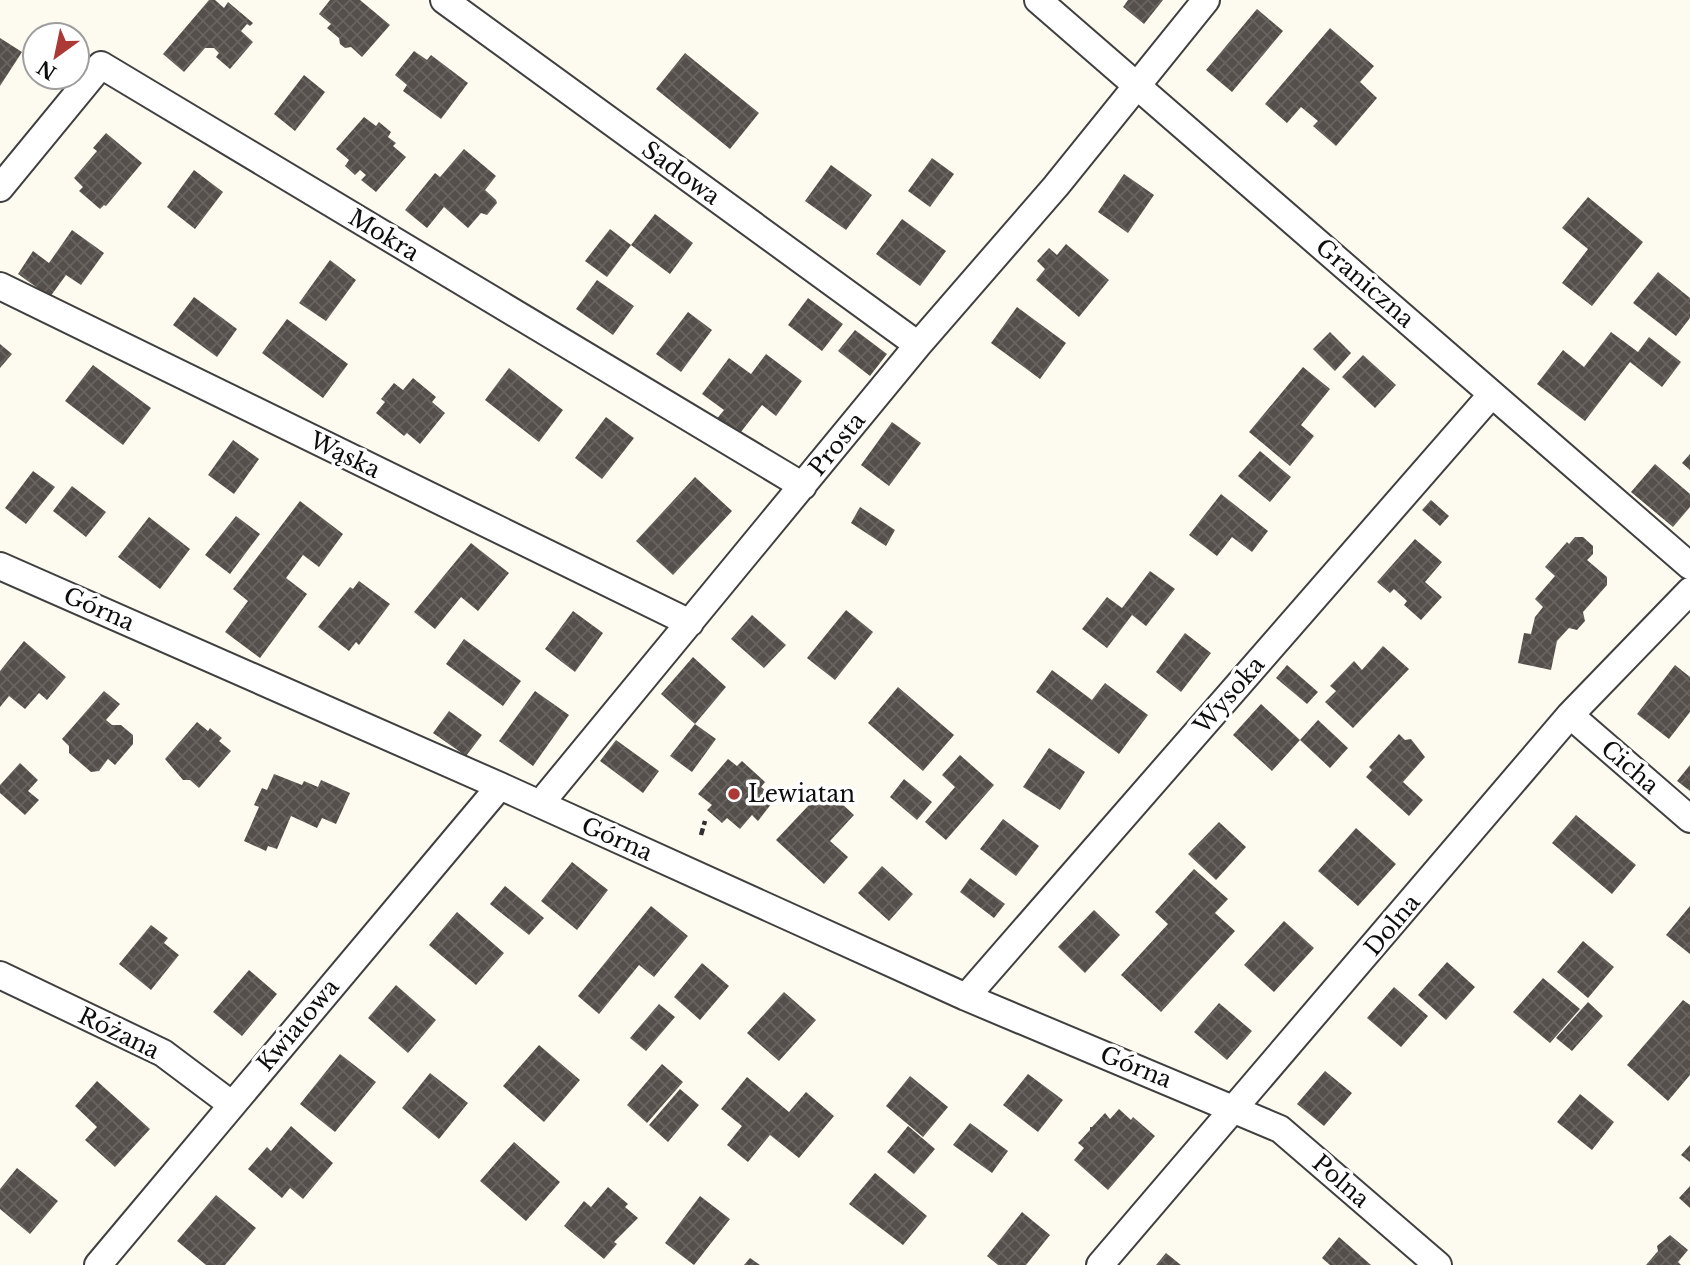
<svg xmlns="http://www.w3.org/2000/svg" width="1690" height="1265" font-family="'Libre Baskerville',serif">
<defs>
<pattern id="building-cross-hatch" width="8" height="8" patternUnits="userSpaceOnUse" patternTransform="scale(1.75)"><rect width="8" height="8" fill="#544f4b"/><path d="M0 0l8 8M0 8l8-8" fill="none" stroke="#686460"/></pattern>
</defs>
<rect width="100%" height="100%" fill="#fdfbef"/>
<!-- building -->
<path fill="url(#building-cross-hatch)" d="M209,0h6l9,8 4,-6 25,21 -3,3 -3,-2 -6,7 12,11 -23,27 -14,-12 3,-4 -5,-5h-9l-21,24 -21,-18z
M330,0h30l30,25 -28,32 -11,-10 -6,1 -5,-4 -1,-6 -12,-10 4,-4 -12,-10z
M1128,0h35l-19,24 -21,-17z
M1257,9l26,22 -51,61 -26,-22z
M1330,28l44,38 -14,16 17,16 -41,48 -23,-20 5,-5 -17,-14 -14,16 -22,-19z
M0,38l22,14 -22,34z
M414,51l13,9 4,-5 37,28 -27,36 -38,-28 4,-6 -12,-10z
M685,53l74,60 -29,36 -74,-60z
M304,75l21,17 -30,39 -21,-17z
M364,117l12,9 3,-4 12,10 -3,5 8,6 -3,3 13,11 -30,35 -15,-12 5,-5 -6,-5 -5,5 -10,-9 4,-6 -13,-11z
M106,133l36,30 -36,43 -2,-1 -4,4 -21,-18 4,-4 -9,-9 23,-27 -4,-3z
M464,149l32,27 -11,14 11,10 1,3 -10,12 -6,-2 -13,15 -24,-21 -17,21 -22,-18 30,-37 5,4z
M932,158l22,16 -24,33 -22,-16z
M831,165l41,30 -26,35 -41,-29z
M194,170l29,22 -28,37 -28,-22z
M1124,174l30,21 -26,38 -30,-21z
M1588,197l55,45 -51,64 -30,-23 26,-34 -26,-21z
M655,214l38,29 -23,31 -39,-29 -24,32 -22,-16 25,-32 21,16z
M902,219l44,32 -26,35 -44,-32z
M72,230l32,23 -23,32 -15,-10 -16,22 -32,-23 15,-23 16,12z
M1066,244l43,36 -30,37 -43,-37 9,-11 -8,-8 12,-13 8,7z
M330,260l26,20 -30,41 -27,-18z
M1658,272l32,26v20l-14,18 -43,-33z
M597,280l37,26 -21,29 -37,-26z
M194,297l43,32 -20,28 -44,-32z
M808,298l35,26 -21,27 -34,-26z
M1017,307l49,36 -26,36 -49,-36z
M688,312l24,18 -31,42 -25,-18z
M287,319l61,45 -25,34 -61,-45z
M855,330l32,24 -17,22 -32,-25z
M1330,332l21,21 -16,18 -22,-22z
M1611,332l27,20 11,-15 32,25 -19,25 -32,-25 -45,59 -48,-37 26,-34 21,17z
M0,344l12,10 -12,14z
M766,354l36,27 -26,35 -14,-11 -25,32 -22,-16 9,-11 -22,-16 27,-36 22,16z
M1363,355l33,30 -21,23 -33,-31z
M93,365l58,43 -28,37 -58,-44z
M1303,367l27,22 -29,36 13,11 -24,30 -41,-34z
M509,368l54,42 -24,32 -54,-42z
M413,378l23,19 -4,5 13,11 -25,31 -13,-11 -3,3 -28,-23 9,-11 -4,-3 13,-16 9,7z
M606,417l28,21 -32,41 -27,-21z
M892,422l29,21 -32,43 -28,-21z
M233,440l26,19 -25,35 -26,-19z
M1260,451l31,26 -21,25 -32,-26z
M1690,454v16l-8,-7z
M1655,464l35,30v13l-17,20 -42,-35z
M33,471l22,16 -29,37 -21,-16z
M695,477l37,34 -59,64 -37,-34z
M72,486l34,26 -20,25 -33,-26z
M1221,494l47,37 -16,21 -20,-15 -15,19 -28,-21z
M1431,500l18,16 -9,10 -18,-16z
M300,501l43,33 -24,33 -16,-12 -17,23 21,16 -47,64 -35,-26 23,-31 -15,-12z
M860,507l35,23 -9,16 -35,-23z
M236,516l24,18 -30,40 -25,-19z
M149,517l41,32 -30,40 -42,-32z
M1575,537h8l10,9v8l-6,6 20,17v8l-24,27 2,9 -8,9 -8,-2 -12,13 -6,29 -33,-7 6,-30 7,1 4,-17 8,-10 -8,-8 20,-23 -10,-9 22,-25 2,2z
M1415,539l27,23 -17,20 17,15 -21,23 -17,-15 3,-4 -13,-12 -4,4 -13,-11z
M471,543l38,30 -31,38 -17,-14 -26,32 -21,-17z
M1150,571l25,18 -29,37 -14,-11 -25,33 -25,-19 25,-32 15,11z
M359,581l31,23 -31,41 -3,-3 -7,9 -31,-24 32,-40 3,2z
M846,610l27,22 -38,48 -28,-22z
M573,611l30,22 -28,39 -30,-23z
M752,615l34,30 -22,23 -33,-29z
M1185,633l26,20 -30,39 -25,-20z
M464,639l57,42 -18,25 -57,-42z
M24,641l42,36 -19,23 -8,-7 -14,16 -16,-13 -9,11v-36z
M1383,646l26,23 -56,59 -28,-26 11,-11 -6,-5 24,-25 8,9z
M693,657l33,30 -31,37 -34,-30z
M1287,665l31,27 -11,12 -31,-26z
M1675,665l15,12v35l-21,27 -32,-25z
M1052,670l40,30 13,-17 43,32 -29,39 -83,-62z
M898,687l56,48 -31,36 -55,-48z
M104,691l16,13 -14,16 6,5h9l12,10v9l-18,21 -7,-6 -9,12 -8,1 -22,-19v-7l-7,-7z
M535,691l34,24 -36,51 -34,-25z
M1261,704l39,36 -28,31 -39,-36z
M449,711l33,24 -16,21 -33,-23z
M1318,720l30,28 -18,20 -30,-28z
M197,722l11,9 2,-3 12,10 -3,3 12,10 -32,37 -9,-8h-7l-18,-21z
M695,724l21,15 -24,33 -22,-16z
M1399,734l6,6 6,-1 14,18 -22,25 20,18 -14,16 -43,-39 6,-7 -3,-3z
M616,740l43,31 -16,22 -43,-32z
M1049,748l36,24 -25,38 -37,-23z
M960,755l34,30 -48,55 -21,-18 30,-35 -13,-12z
M728,759l9,7 5,-5 23,21 -4,5 9,7 -4,4 6,5 -14,18 -6,-6 -12,14 -13,-11 -5,5 -15,-13 5,-5 -14,-11z
M20,763l18,17 -10,11 11,9 -14,15 -25,-22v-8z
M1690,765v26l-13,-10z
M274,774l28,11 2,-4 14,6 3,-7 29,13 -14,31 -14,-6 -5,10 -26,-12 -14,33 -9,-3 -2,5 -22,-10 15,-34 -5,-2 8,-17 5,2z
M904,779l28,23 -15,18 -27,-23z
M825,788l29,27 -24,26 18,16 -24,27 -48,-44z
M1576,815l60,50 -24,29 -60,-51z
M1003,819l36,27 -23,30 -36,-27z
M1219,822l27,25 -30,33 -28,-26z
M1356,828l40,36 -38,42 -40,-35z
M572,862l36,28 -31,40 -36,-29z
M882,866l31,28 -24,27 -31,-28z
M1194,869l34,30 -13,14 20,18 -74,81 -40,-37 47,-51 -13,-12z
M970,878l35,26 -11,14 -34,-26z
M505,886l39,32 -15,17 -39,-31z
M651,906l37,30 -34,41 -15,-12 -40,49 -21,-18z
M1690,906v48l-24,-19z
M1094,910l26,25 -35,38 -27,-26z
M457,912l47,41 -28,32 -47,-40z
M1284,921l30,27 -40,44 -30,-27z
M151,925l17,13 -4,5 15,12 -28,35 -32,-26z
M1583,941l31,26 -26,31 -31,-26z
M1447,962l28,25 -29,33 -28,-25z
M702,963l27,23 -29,34 -26,-23z
M249,970l28,24 -35,42 -29,-24z
M1543,978l37,31 -30,34 -37,-31z
M396,985l40,35 -28,33 -40,-35z
M1394,987l34,29 -27,31 -34,-29z
M784,992l32,28 -37,41 -32,-28z
M1683,1000l7,5v70l-22,26 -41,-36z
M1588,1002l15,14 -31,35 -16,-13z
M1219,1003l33,28 -25,29 -33,-28z
M659,1004l16,13 -29,34 -16,-13z
M539,1045l41,35 -36,42 -41,-36z
M340,1054l36,28 -41,50 -35,-28z
M662,1064l21,18 -36,41 -20,-18z
M1325,1071l27,22 -28,33 -27,-22z
M430,1073l38,30 -29,36 -37,-31z
M1028,1074l35,26 -25,32 -35,-27z
M910,1076l38,31 -25,30 -37,-31z
M747,1077l42,35 17,-20 28,24 -35,42 -29,-23 -22,27 -21,-17 15,-19 -21,-17z
M97,1081l53,48 -35,38 -30,-27 12,-13 -22,-21z
M680,1089l19,16 -31,37 -19,-17z
M1580,1094l34,28 -22,28 -35,-28z
M1119,1109l12,11 2,-3 22,19 -47,54 -34,-30 10,-12 -6,-5 12,-13v-3h2l13,-14 5,6z
M970,1123l38,28 -16,22 -39,-28z
M291,1126l42,37 -30,36 -13,-11 -8,10 -34,-29 19,-22 4,4z
M908,1126l27,23 -21,25 -27,-22z
M514,1142l46,40 -34,39 -46,-40z
M1690,1145v17l-9,-7z
M17,1168l41,33 -28,33 -30,-25v-20z
M875,1173l52,43 -24,29 -54,-41z
M1690,1186v22l-11,-10z
M608,1187l20,17 -3,3 13,11 -24,24 3,2 -13,15 -40,-33 20,-25 7,6z
M216,1195l40,33 -31,37h-19l-29,-24z
M700,1196l30,23 -36,46 -29,-22z
M1022,1212l28,23 -24,30h-28l-11,-9z
M1670,1235l18,15 -10,12 3,3h-35l12,-14 -1,-5z
M1339,1237l32,28h-41l-8,-7z
M1166,1253l15,12h-25z
M750,1258l10,7h-16z"/>
<g fill="none" stroke-linecap="round" stroke-linejoin="round">
<defs>
<path id="minor" d="M444,0l474,345
M1038,0l652,566
M0,188l101,-123 702,421
M0,286l690,337
M0,566l500,220 466,211 314,132 158,136
M1570,715l120,104
M540,804l378,-459 138,-159 150,-186
M0,975l163,78 68,51
M966,997l526,-603
M98,1265l402,-479
M1100,1265l470,-550 120,-124"/>
</defs>
<!-- minor casing -->
<use href="#minor" stroke="#404040" stroke-width="30"/>
<!-- path -->
<path stroke="#2f2f2f" stroke-width="4.5" stroke-dasharray="7 3.5" stroke-linecap="butt" d="M701,835l4,-14"/>
<!-- minor -->
<use href="#minor" stroke="#fff" stroke-width="26"/>
</g>
<!-- markers -->
<circle fill="#ab3a36" stroke="#fff" stroke-width="2.5" cx="734" cy="794" r="7"/>
<g text-anchor="middle" stroke-width="7" stroke-linejoin="round" paint-order="stroke">
<!-- street labels -->
<g font-size="23" fill="#0d0d0d" stroke="#fff">
<text transform="translate(681 173) rotate(36)" y="8">Sadowa</text>
<text transform="translate(384 235) rotate(31)" y="8">Mokra</text>
<text transform="translate(1365 283) rotate(41)" y="8">Graniczna</text>
<text transform="translate(837 444) rotate(-51)" y="8">Prosta</text>
<text transform="translate(345 455) rotate(26)" y="8">Wąska</text>
<text transform="translate(99 609) rotate(24)" y="8">Górna</text>
<text transform="translate(1229 695) rotate(-49)" y="8">Wysoka</text>
<text transform="translate(1630 767) rotate(41)" y="8">Cicha</text>
<text transform="translate(617 839) rotate(24)" y="8">Górna</text>
<text transform="translate(1392 925) rotate(-50)" y="8">Dolna</text>
<text transform="translate(298 1025) rotate(-50)" y="8">Kwiatowa</text>
<text transform="translate(119 1033) rotate(26)" y="8">Różana</text>
<text transform="translate(1136 1067) rotate(22)" y="8">Górna</text>
<text transform="translate(1341 1181) rotate(41)" y="8">Polna</text>
</g>
<!-- poi labels -->
<g font-size="23" fill="#0d0d0d" stroke="#fff" text-anchor="start">
<text x="748" y="802">Lewiatan</text>
</g>
</g>
<!-- north arrow -->
<g transform="translate(56 56) rotate(213)"><circle r="33" fill="#ffffff" stroke="#9e9e9e" stroke-width="2"/>
<path d="M0-5L12 26L0 18L-12 26Z" fill="#ab3a36"/>
<text y="-10" font-size="19" font-weight="bold" text-anchor="middle" fill="#0d0d0d">N</text>
</g>
</svg>
